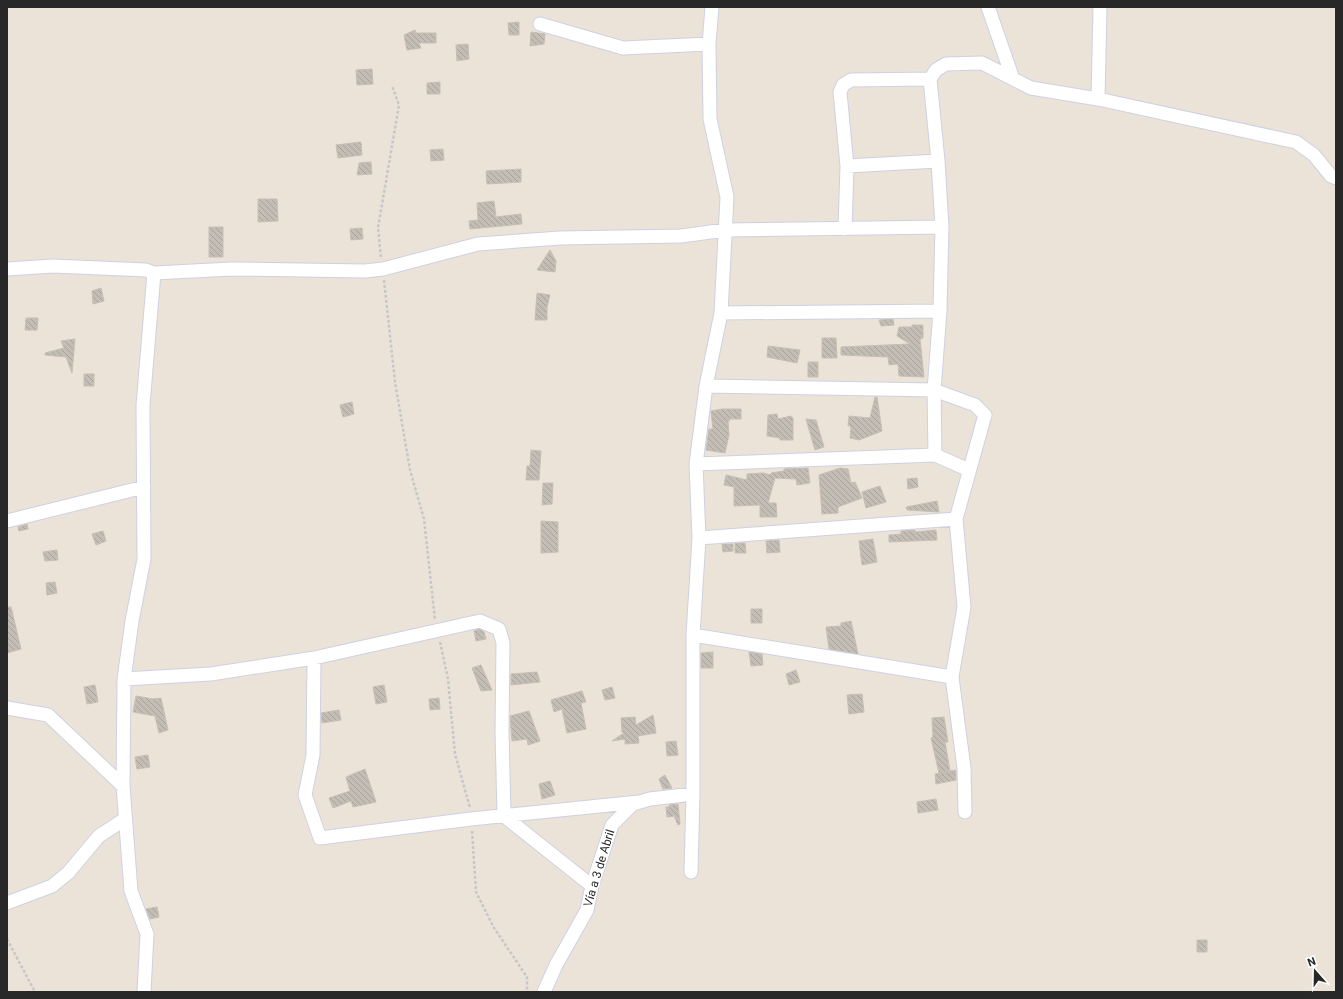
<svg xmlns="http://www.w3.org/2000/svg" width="1343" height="999" font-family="Roboto,sans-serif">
<defs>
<pattern id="building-back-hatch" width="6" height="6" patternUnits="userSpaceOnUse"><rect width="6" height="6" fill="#c3bdb5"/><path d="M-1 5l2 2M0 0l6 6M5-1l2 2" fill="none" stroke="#a8a29c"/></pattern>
</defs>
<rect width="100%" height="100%" fill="#ece3d8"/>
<!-- building -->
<path fill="url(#building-back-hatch)" stroke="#c7bfb2" d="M519,22v13h-10l-1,-12z
M415,30l1,3h20v10h-17l2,5 -14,2 -3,-15z
M531,32l14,2 -1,10 -14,2z
M468,44l1,15 -12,2 -1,-16z
M372,69l1,15 -16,1 -1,-15z
M440,82v12h-13v-11z
M361,142l1,13 -24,3 -2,-13z
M443,149l1,11 -13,1 -1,-11z
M371,162l1,12 -15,1 2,-12z
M521,169v13l-34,2 -1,-13z
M258,199h19l1,22 -20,1z
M494,201l2,16 25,-3 1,10 -52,5 -1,-8 9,-1 -1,-17z
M209,227h14v30h-14z
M362,228l1,11 -12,1 -1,-11z
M550,250l6,11 -1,11 -18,-2z
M101,288l3,13 -11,3 -1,-13z
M537,293l13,2 -3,12v13h-12z
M26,318h12l-1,12h-12z
M893,319l1,6 -13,1 -2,-6z
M912,325h11v13l-3,1 4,38 -25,-1 -1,-12 -9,1 -1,-8 -47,-2v-8l69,-3 -13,-8 2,-9h13z
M822,338h14l1,20h-15z
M75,339l-3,34 -6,-16 -21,-2v-2l19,-5 -3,-7z
M768,346l32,4 -3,13 -30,-6z
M808,362h10v15h-10z
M84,374h10v12h-10z
M875,397h2l5,34 -23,9 -9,-2 1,-12h-3l1,-10 21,2z
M352,402l2,12 -11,3 -3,-12z
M722,409h19v10h-12l1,2h-2l1,14 -4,18 -19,-3 3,-21h4l-2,-18z
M777,414l1,5 13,-3 2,2v22h-13v-2l-13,-2 1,-21z
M806,419l10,1 8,27 -9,3z
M531,450l10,1 -2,29h-13l1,-14h3z
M808,468l2,15 -13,2 -1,-6 -21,-1 -7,25h8l1,14h-17v-12l-26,1v-19l-10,-2 2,-10 21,5v-6l16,-1 8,2v-2l13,-2v-2z
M840,468l8,1 3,14 4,-1 7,16 -24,9v6l-16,1 -3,-39z
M917,478l1,9 -10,2 -1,-10z
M543,483h10l-1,21 -10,1z
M880,486l6,16 -20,6 -4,-16z
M937,501l2,11 -32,-2 -1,-3z
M541,521l17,1v30l-17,1z
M27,524l1,5 -9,2 -1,-4z
M915,530v2l21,-2 1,10 -48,2v-7l12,-1v-3z
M103,531l3,10 -10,4 -4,-11z
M873,539l4,23 -15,3 -3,-24z
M779,540l1,12 -13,1 -1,-12z
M735,543h10l1,10h-11z
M722,544h11v7l-10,1z
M57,550l1,10 -13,1 -2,-9z
M55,582l2,11 -10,2 -1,-12z
M7,607h4l10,42 -14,4z
M751,609h11v14h-11z
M851,621l7,33 -29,-5 -3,-22 15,-1v-3z
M479,629l5,3 2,7 -10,2 -2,-10z
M713,652v16h-12v-15z
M749,652l13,2 1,11 -12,1z
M481,665l11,25 -11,1 -9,-23z
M796,670l4,12 -11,3 -3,-11z
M537,672l3,10 -29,3v-11z
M95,685l3,17 -11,2 -3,-17z
M384,685l3,17 -11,2 -3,-17z
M612,687l3,11 -10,2 -3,-10z
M582,691l4,11 -5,1 5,26 -19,4 -5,-24 -8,3 -3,-12z
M862,694l2,18 -15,2 -2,-19z
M136,696l17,3 8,-1 7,32 -9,3 -4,-17 -22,-4z
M439,698l1,11 -10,1 -1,-11z
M339,710l2,10 -19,3 -1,-10z
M529,711l11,30 -12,4 -1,-6 -15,2 -2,-25z
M653,715l3,18 -18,3 1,7 -14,1v-5l-13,2 12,-8 -2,-1 -1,-14 14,-1 1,8z
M944,717l4,25h-3l5,29 -11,2 -8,-35 2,-1 -1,-19z
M676,741l2,14 -11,1 -1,-14z
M148,755l2,12 -13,2 -2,-12z
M365,769l11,33 -23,5 -2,-6 -18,7 -4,-10 21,-7 -4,-14z
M956,770v10l-20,4 -1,-10z
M665,775l7,13 -9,1 -4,-10z
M550,781l5,14 -13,4 -3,-15z
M936,799l2,11 -20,3 -1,-11z
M678,804l2,20 -2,1 -4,-9 -7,1 -1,-10h4l-1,-2z
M157,907l2,10 -9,2 -4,-10z
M1197,940h10v12h-10z"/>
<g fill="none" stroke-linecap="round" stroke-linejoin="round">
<defs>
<path id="street" d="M988,7l25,72
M540,24l83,24 86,-4
M930,79l8,82 4,66 -2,84 -6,79 1,65
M1098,99l2,-92
M847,166l91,-5
M845,229l2,-63 -7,-74 3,-7 8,-5 79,-1 6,-9 10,-6 36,-1 49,25 67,11 198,43 18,13 17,21 5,2
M7,269l46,-3 93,4 8,3 78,-4 133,2 18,-2 95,-25 82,-6 121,-2 44,-6 217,-3
M721,313l219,-2
M706,386l228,4 41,15 10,10 -29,104 8,88 -12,70 12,91 1,44
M696,464l239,-9 34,15
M7,521l137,-34
M699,538l257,-19
M693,635l259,42
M314,658l-1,97 -8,40 15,43 151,-19 168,-17
M124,679l87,-5 103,-16 166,-37 19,8 4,14 -1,88 2,85 88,70
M7,708l41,7 75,71
M691,872l2,-78v-159l6,-97 -3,-74 10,-78 15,-73 6,-116 -17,-78 -1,-75 3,-37
M7,903l45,-17 16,-13 31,-37 26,-17
M144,992l3,-58 -16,-43 -8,-105 1,-107 8,-58 12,-62 -1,-154 11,-132
M544,992l12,-27 31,-55 5,-24 20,-61 21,-21 17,-5 43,-5"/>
</defs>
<!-- street casing -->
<use href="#street" stroke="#cdd1e2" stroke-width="15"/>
<!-- path -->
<path stroke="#c7c7c7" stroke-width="2.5" stroke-dasharray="3 2" stroke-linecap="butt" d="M381,257l-3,-29 21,-123 -7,-19
M384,280l11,102 15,88 14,49 11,101
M440,642l8,37 7,75 15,54
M472,831l4,61 18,36 33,49v15
M7,939l28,53"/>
<!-- street -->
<use href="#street" stroke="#fff" stroke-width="13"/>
</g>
<g text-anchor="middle" stroke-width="3" stroke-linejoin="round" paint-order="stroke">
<!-- street labels -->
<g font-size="12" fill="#282828" stroke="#fff">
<text transform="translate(599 868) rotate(-73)" y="4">Vía a 3 de Abril</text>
</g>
</g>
<!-- border -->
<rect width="1343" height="999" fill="none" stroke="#282828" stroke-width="16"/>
<!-- north arrow -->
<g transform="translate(1315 971) rotate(340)" stroke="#ffffff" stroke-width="3" paint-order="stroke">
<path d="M0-3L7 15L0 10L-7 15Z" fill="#282828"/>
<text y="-6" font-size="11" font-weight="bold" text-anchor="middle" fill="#282828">N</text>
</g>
</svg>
